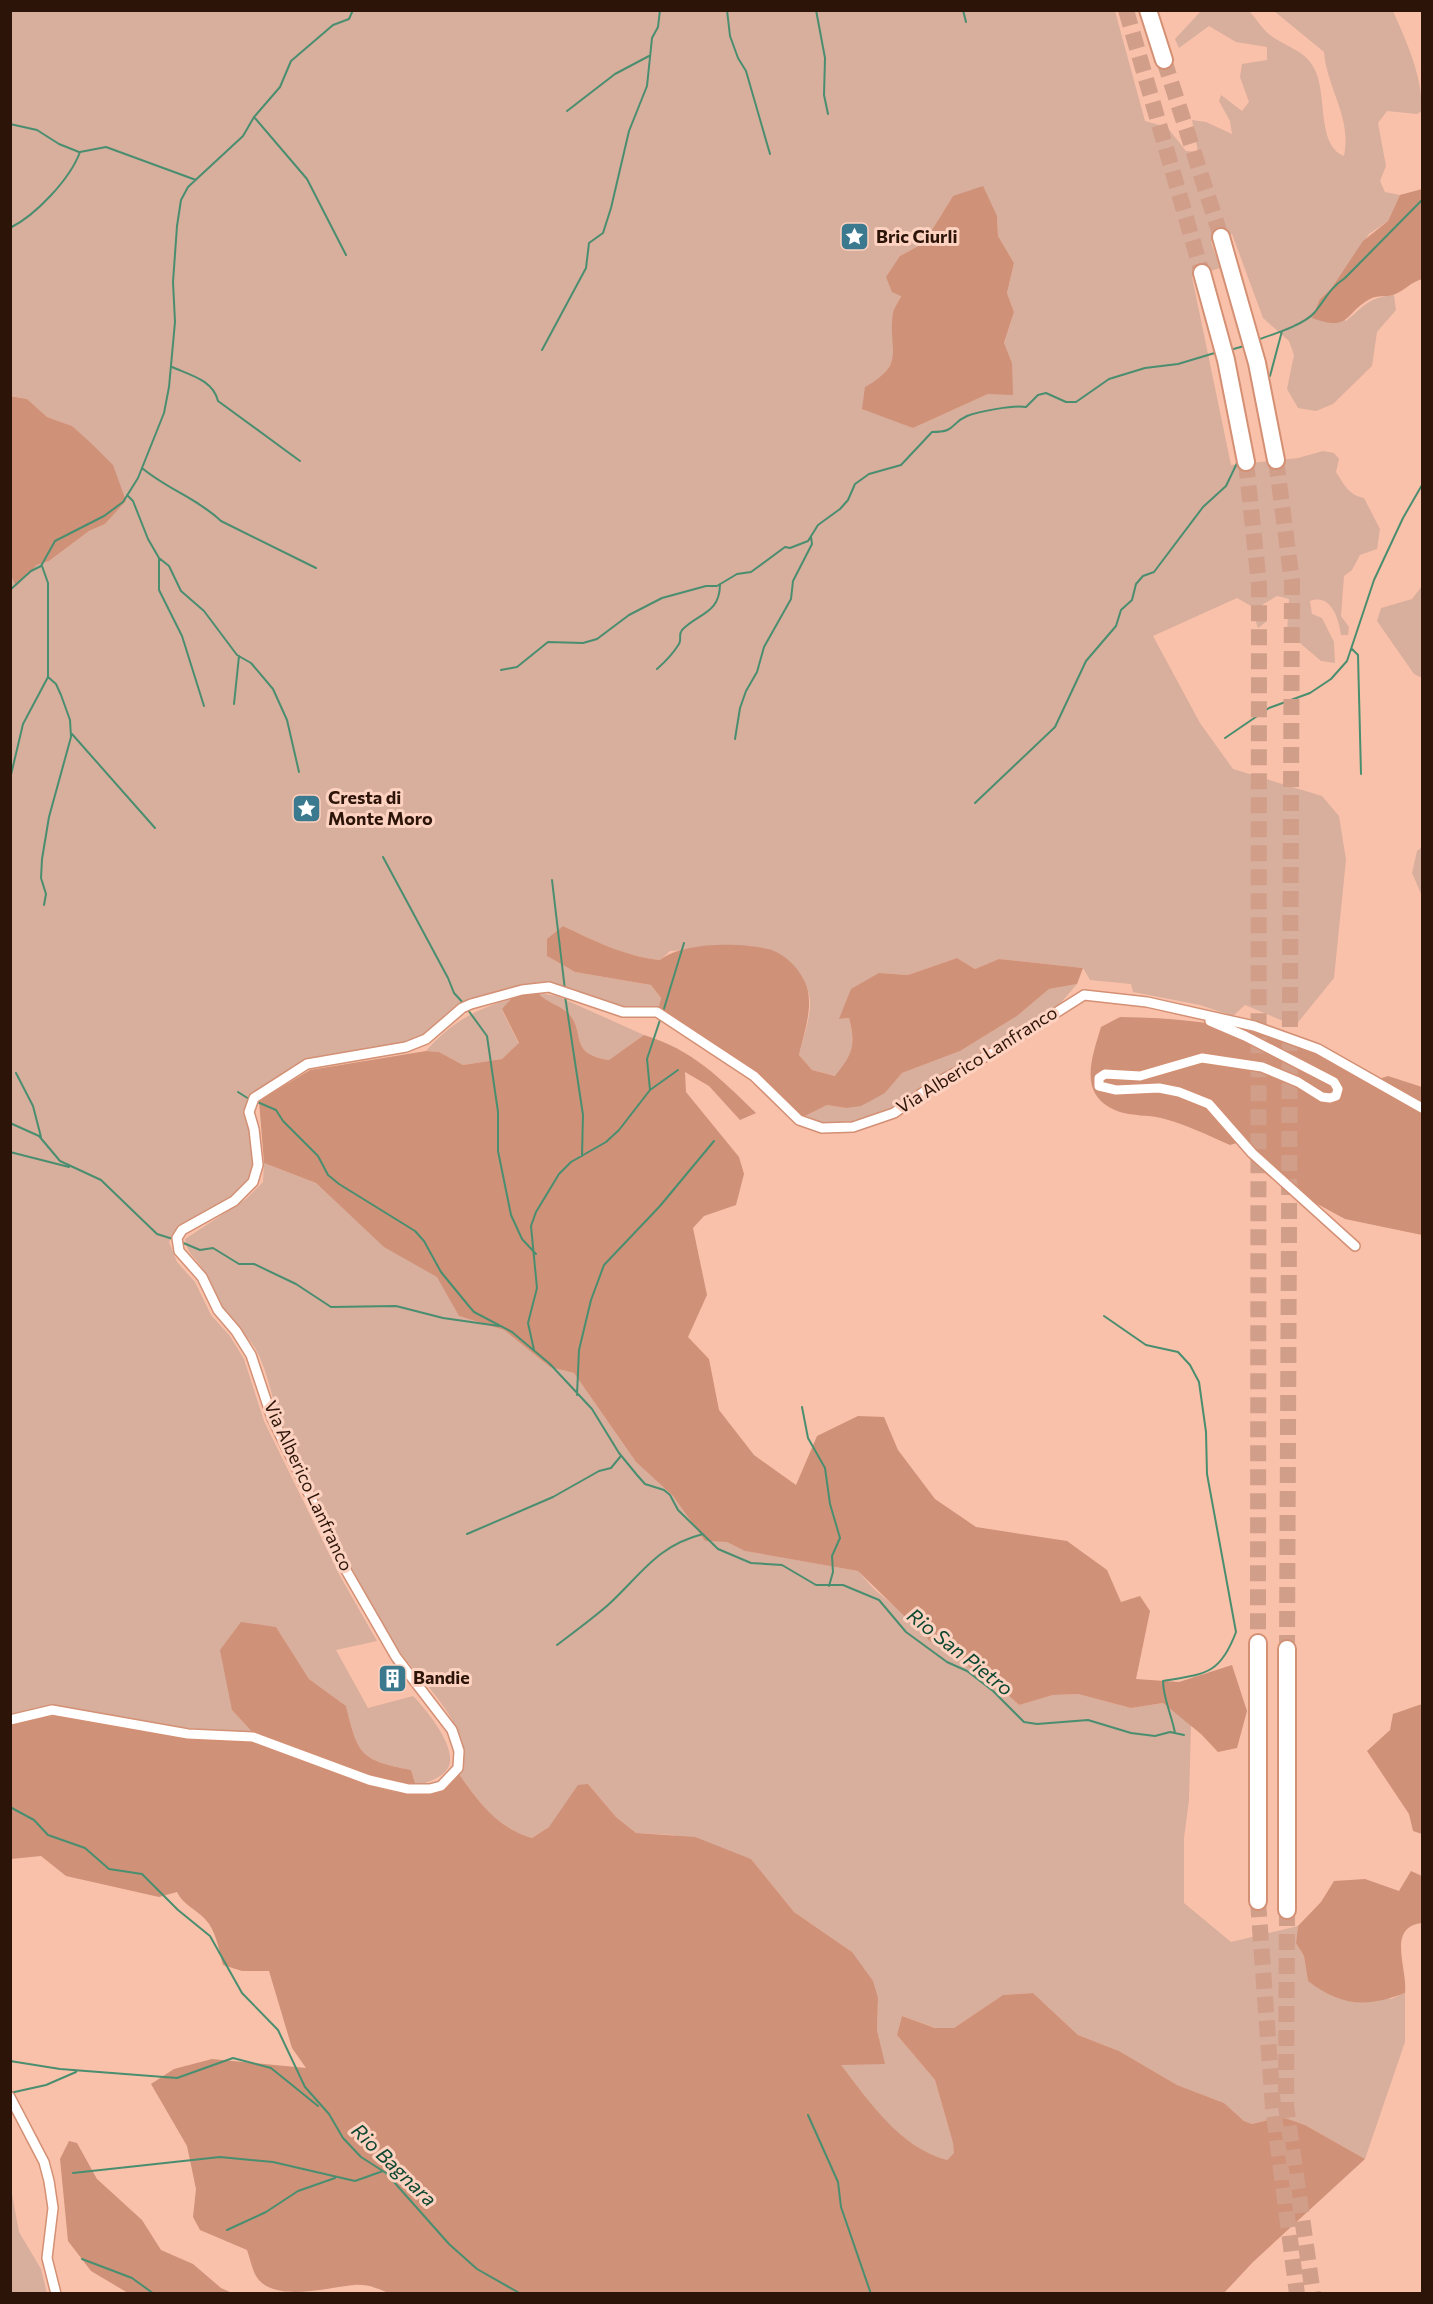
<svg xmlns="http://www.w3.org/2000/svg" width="1433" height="2304" font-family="Commissioner,sans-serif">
<rect width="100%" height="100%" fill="#fac1aa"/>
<!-- green -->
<path fill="#d8ae9d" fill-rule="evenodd" d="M11,11h1104l30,110 22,6 19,24 12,1 -6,-32 14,2 26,12 -2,-13 -11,-20 2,-6 21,16 7,-9 -9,-25 2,-13 25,-4v-13l-31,-5 -27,-16 -30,22 -4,-9 26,-28h48c7,7 13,18 21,24 14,11 35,15 44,33 14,25 2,77 30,88 8,-39 -17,-67 -20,-104l-50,-41h119c14,32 29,64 29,100l-5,3 -30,-3 -9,12 8,43 -6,15 5,11 15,3 -12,26 -19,13 -38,55 -11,10 26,22c20,-16 21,-23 48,-26l2,15 -19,22 -5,34 -39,38 -17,7 -18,-3 -11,-19 7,-34 -5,-14 -26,-23 -31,-84 -21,8 9,26 -28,9 39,188 67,-7 25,-7 11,2 5,6 -3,13c8,12 12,23 28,26l16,31 -3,20 -17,6 -8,15 -8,6 -3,40 8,11 -1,8h-7c-2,-16 -10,-42 -31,-34l2,13 10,4 12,24 1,21 -14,-2 -34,-29 2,-33 -12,-3 -15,9 4,17 -8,6 -7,-22 -14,-8 -84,38 47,87 33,46 89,27 17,20 7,44 -12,118 -39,48 -50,-21 -12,11 -33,-11 -67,-13 -2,-8 -41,-4 -7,-12 -84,-9 -24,10 -18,-11 -49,17 -29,-2 -39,46 9,-1c7,27 4,36 -13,58l-24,-6 -13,-15c4,-17 12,-38 11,-55 -1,-12 -6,-20 -13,-29 -28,-38 -87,-22 -127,-20l-10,9c-33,-3 -68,-20 -97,-34l-16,30 28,16 76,13 10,13 -3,12 -34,-1 -75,-25 -28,3 -60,16 -37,34 -19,8 -99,17 -54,34 4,69 -5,16 -19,18 -57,31 -6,12 8,20 18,20 16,33 19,21 14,23 20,62 76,155 37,65 -41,9 32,58 45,-12c13,13 46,53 35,72 -7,11 -21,14 -32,18l-5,-16c-51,-10 -53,-15 -65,-64l-37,-27 -33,-52 -35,-4 -9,87 22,24 -67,-6 -136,-23 -40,10 -1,-1141 6,11 21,-20 12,-4 40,-30 16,-7 21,-23 -54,-75 -25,-9 -20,-18 -16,-3zM953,196l44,20 1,20 16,27 -7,30 7,19 -10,32 8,19 -24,31 -75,34 -16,-7 -32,-34 18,-10 10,-17v-47l8,-18 -1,-39 24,-13z
M1422,586v92l-8,-4 -37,-53 4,-13 31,-9z
M1422,847v49l-10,-23 5,-22z
M1077,984l-18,21 -166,106 -41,14h-30l-21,-7 26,-13 19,3 39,-15 17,-20 58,-22 57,-35 32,-27z
M538,993l19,3 87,39 -35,25c-41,-6 -23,-27 -40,-46 -9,-9 -23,-11 -31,-21z
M511,999l-9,11 17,34 -17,15 -39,6 -24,-13 -13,-1c24,-28 50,-42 85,-52z
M264,1163l52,20 69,64 53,30 21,39 45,14 46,37 24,6 62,89 37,34 32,45 22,1 19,9 112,20 16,18 77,65 12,3 12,20 21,7 23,21 34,-10 25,-1 53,14 32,-5 28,22 -2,75 -5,38v65l47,39 67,-16 -2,17 8,13 4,25 83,18 14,-6v49l-40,117 -60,-34 -17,-6 -8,-2 -28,7 -8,-3 -20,-18 -47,-18 -58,-34 -41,-16 -45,-42 -30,2 -49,33h-18l-34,-12 -5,19 38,45 18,63 2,10 -8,7c-49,-13 -77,-58 -107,-96l44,-1 -7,-33 1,-32 -26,-46 -58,-40 -43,-53 -78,-24 -37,-2 -20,-16 -28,-33 -39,43 -17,11c-33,-9 -54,-36 -73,-64 21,-44 -42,-95 -65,-130 -43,-69 -78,-145 -112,-219 -11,-25 -13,-53 -27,-77 -9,-14 -22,-25 -32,-39 -10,-13 -14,-30 -23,-44 -8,-10 -13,-13 -15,-26l61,-40 17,-17z
M10,2183l9,49 22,37 6,24h-36z"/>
<!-- forest -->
<path fill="#cf9177" d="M983,186l14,30 1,20 16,27 -7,30 7,19 -10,31 8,20 1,32 -25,-1 -75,34 -51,-19 3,-22c43,-24 22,-37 28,-74 1,-5 6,-12 8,-17l-9,-4 -6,-15 14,-21 24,-13 29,-47z
M1422,189v90c-11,3 -18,12 -29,16 -7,2 -16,0 -23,4 -27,15 -19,33 -58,19l8,-19 11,-10 32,-48 25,-20 12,-26z
M10,396l17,3 20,18 25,9 21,19 20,20 13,36 -21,23 -16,7 -40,30 -12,4 -21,21 -6,-12z
M563,926c29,14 64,31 97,34 22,-18 80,-18 108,-11 16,4 30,18 37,33 10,21 -1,51 -6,73l13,15 23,6c18,-22 21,-31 14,-58l-10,1 12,-30 28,-16 29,2 49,-17 18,11 24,-10 84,9 -6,16 -28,5 -32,27 -57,35 -58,22 -17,20 -24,13 -15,2 -19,-3 -26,13 -45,-44 -98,-64 3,-12 -10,-13 -76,-13 -28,-16v-17z
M524,993h14c9,10 22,12 31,21 17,19 -1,40 40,46l35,-25c49,15 76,43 112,78l-16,7 -31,-34 -24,-14 1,20 53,65 5,17 -8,31 -32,11 -11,12 14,67 -19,42 21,22 10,51 35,45 42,30 21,-49 41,-20 26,1 14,33 37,49 41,28 91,14 40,29 14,32 19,-6 10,15 -14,68 43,3 53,-17 15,46 -10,37 -19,4 -17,-18 -38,-31 -32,5 -53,-14 -25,1 -34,10 -23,-21 -21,-7 -12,-20 -12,-3 -21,-13 -72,-70 -113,-20 -18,-9 -22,-1 -32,-45 -37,-34 -62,-89 -24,-6 -46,-37 -45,-14 -22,-39 -53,-30 -68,-64 -52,-20 -5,-62 51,-31 116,-19 13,1 24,13 39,-6 17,-16 -17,-34 9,-10z
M1120,1017c66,1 132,8 194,34 19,9 37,21 56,31l18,-6 34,11v148l-77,-16 -46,-25 -59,-52 -10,3c-20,-9 -48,-22 -69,-27 -13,-3 -28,-2 -41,-6 -43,-15 -29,-52 -19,-85z
M241,1622l35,5 33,52 37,27c12,49 14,54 65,64l5,16 -20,-1 -142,-51 -22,-24 -12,-60z
M1422,1704v130l-9,-3 -4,-17 -42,-63 23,-21 3,-16z
M57,1716l138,23 56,3 117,43 27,7h42l22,-18c19,28 40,55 73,64l17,-11 29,-42 10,-1 28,33 20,16 59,4 56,22 43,53 58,40 21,29 5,17 -1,32 8,34 -44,1c29,37 58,82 106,95l7,-7 -1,-10 -18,-63 -38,-45 5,-19 33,12h19l49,-33 30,-2 45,42 41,16 58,34 47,18 20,18 8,3 28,-7 8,2 17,6 60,34 -112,103 -29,31 -834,1c-11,-6 -24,-10 -36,-9 -25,2 -81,19 -98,-9 -4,-7 -6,-18 -9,-26l-47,-20 -7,-13 3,-28 -9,-43 -36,-62 23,-15 38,-10 94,9 -14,-20 -23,-77h-27l-19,-6c-4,-15 -7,-35 -18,-46 -9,-10 -22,-14 -28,-27l-18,5 -93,-21 -25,-20 -30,3 -1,-136 25,-6z
M1411,1871l11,5v47c-36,4 -14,46 -17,70 -39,15 -64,13 -97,-12l-4,-25 -8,-13 2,-17 23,-24 13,-21 31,-2 34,12z
M69,2141l8,2 20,36 45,41 19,30 32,14 28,24 11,5h-104l-37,-22 -23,-30 -8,-82z"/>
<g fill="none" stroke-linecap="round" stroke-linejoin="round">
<!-- stream -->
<path stroke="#4a8e70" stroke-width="2" d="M727,10l3,26 8,22 8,13 24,83
M816,10l9,48 -1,37 4,19
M963,10l3,12
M567,111l48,-37 34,-18
M254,117l53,62 39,76
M10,124l27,6 22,14 20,8
M10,228c26,-13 60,-49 70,-76l26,-5 90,33
M1257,340c17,-6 47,-15 58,-28 12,-15 14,-23 30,-34l77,-78
M542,350l44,-82 3,-25 14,-10 8,-25 18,-77 18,-45 5,-48 6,-11 2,-17
M1230,350l14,-4
M172,367c18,8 41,13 46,34l82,60
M1270,376l12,-45
M142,468c25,21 56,31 79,53l95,47
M127,495l6,6 15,38 11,19v32l23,46 22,70
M159,558l10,8 12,25 23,20 33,44 14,8 22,26 14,31 12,52
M10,590l21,-19 10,-5 14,-25 49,-25 19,-14 15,-24 26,-65 5,-26 6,-65 -2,-40 4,-56 4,-26 7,-13 55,-51 11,-19 26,-30 11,-26 42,-36 16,-6 4,-9
M1352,649l6,6 3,119
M657,669c8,-7 17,-17 22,-25 3,-5 -1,-9 3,-14 16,-17 38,-16 38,-46
M501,670l16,-3 31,-25 35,1 14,-4 32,-24 33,-17 44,-12h11l20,-12 14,-2 34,-25 5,1 18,-7 10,-16 22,-16 8,-9 7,-16 14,-10 32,-9 31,-33c25,0 17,-8 35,-16 12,-5 48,-11 59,-9l12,-12 8,-2 20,9h10l33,-23 36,-11 33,-4 40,-12
M234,704l5,-48
M72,734l83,94
M1225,738l44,-30 41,-15 21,-14 16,-18 27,-81 29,-62 19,-33
M735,739l5,-31 6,-17 11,-19 7,-25 27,-48 2,-18 19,-37 -1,-7
M10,779l13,-55 25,-47v-94l-6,-17
M975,803l80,-76 31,-66 30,-35 5,-16 11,-10 4,-16 7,-8 11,-4 49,-65 23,-21 12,-25
M383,857l65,121 6,15 11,12
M552,880l13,110
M44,905l2,-11 -5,-16 1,-19 7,-42 22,-80 -1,-17 -9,-25 -5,-11 -8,-7
M565,996l18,119 -1,41
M468,1010l19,26 11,76v39l13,64 11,24 14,15
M663,1012l21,-69
M16,1073l17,33 8,31
M650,1090l-3,-31 14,-42
M238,1092l11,7
M255,1101l21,9 7,11 35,35 10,19 11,9 76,47 9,10 17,31 27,33 6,7 38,20 38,32 42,45 27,44 18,22 8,9 19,6 6,5 8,15 40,39 33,14 31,2 34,20h27l36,15 27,32 41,30 20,9 26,20 31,31 13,2 51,-4 43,13 24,3 15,-4 14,3
M10,1123l29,13 21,25 41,19 56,54 16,5
M10,1152l59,15
M181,1242l19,8 13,-2 26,16h15l42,20 35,23 65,-1 47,12 56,8
M1104,1316l42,29 32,7 12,13 9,17 7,50 1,42 29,158c-16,43 -31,42 -73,49 0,17 9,35 12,52
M534,1350l-6,-27 9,-35 -6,-62 5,-14 23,-38 12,-12 35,-20 13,-12 31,-40 28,-20
M577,1395l2,-45 12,-50 13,-35 56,-59 54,-65
M802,1407l6,31 17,30 5,36 10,34 -8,18 1,16 -4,14
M467,1534l86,-37 46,-26 12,-3 9,-11
M557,1645c17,-13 35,-26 51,-40 33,-30 48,-59 95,-71
M10,1807l24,13 14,15 37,13 24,21 33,5 36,36 32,26 32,57 36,37 27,57 24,27 14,24 18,19 25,16 63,71 28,25 44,25
M10,2061l50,8 117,9 56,-20 38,10 47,38
M10,2093l36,-8 30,-13
M808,2115l30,67 3,25 30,87
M73,2173l147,-16 53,5 82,19 28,-10
M227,2230l39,-18 32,-21 37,-13
M82,2259l50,19 22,16"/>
<!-- highway-tunnel -->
<path stroke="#d19e8a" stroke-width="16" stroke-dasharray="16 8" stroke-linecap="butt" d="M1126,10l76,263
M1164,60l57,177
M1276,460l16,122 -5,1067
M1246,462l13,122 -1,1059
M1258,1901l15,206 24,187
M1287,1910l-1,196 27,188"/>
<defs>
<path id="street" d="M1210,1021l35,15 89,46 4,7 -2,7 -6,2 -8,-1 -24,-15 -36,-15 -60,-9 -62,18 -35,-2 -6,4v8l17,4 43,-2 20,4 30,12 43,49 103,93
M10,1720l42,-10 136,24 65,3 116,43 39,9h22l11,-3 17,-18 1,-17 -7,-21 -56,-73 -49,-85 -75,-154 -21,-63 -15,-24 -18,-21 -16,-33 -23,-26 -2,-13 5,-8 52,-29 19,-19 5,-17 -4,-36 -5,-17 5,-14 53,-34 99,-17 20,-8 36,-31 9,-4 51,-14 27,-3 74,25h34l97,64 45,44 23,8 31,-1 41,-14 44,-31 56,-30 90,-57 63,7 107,24 64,23 104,59
M10,2097l34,65 5,19 4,27 -6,50 9,36"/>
<path id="highway" d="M1148,10l16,50
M1221,237l36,126 19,97
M1202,273l24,87 20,102
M1258,1643v258
M1287,1649v261"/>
</defs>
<!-- street casing -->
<use href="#street" stroke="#d39074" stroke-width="12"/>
<!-- highway casing -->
<use href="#highway" stroke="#d39074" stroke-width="20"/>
<!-- street -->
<use href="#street" stroke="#fff" stroke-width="9"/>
<!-- highway -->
<use href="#highway" stroke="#fff" stroke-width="16"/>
</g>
<!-- icons -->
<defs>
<symbol id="sight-square" viewBox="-11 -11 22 22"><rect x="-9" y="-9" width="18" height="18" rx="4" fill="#3b798f" stroke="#fdd2c0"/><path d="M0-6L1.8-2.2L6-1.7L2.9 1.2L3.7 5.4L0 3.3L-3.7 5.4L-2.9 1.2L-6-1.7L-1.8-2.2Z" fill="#fff"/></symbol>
<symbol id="building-square" viewBox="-11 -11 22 22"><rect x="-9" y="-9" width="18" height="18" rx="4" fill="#3b798f" stroke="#fdd2c0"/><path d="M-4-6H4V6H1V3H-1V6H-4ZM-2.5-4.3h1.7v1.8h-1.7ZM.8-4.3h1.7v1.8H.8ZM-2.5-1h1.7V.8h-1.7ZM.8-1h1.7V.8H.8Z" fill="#fff"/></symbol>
</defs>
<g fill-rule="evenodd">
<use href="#sight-square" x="838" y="220" width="33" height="33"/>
<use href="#sight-square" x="290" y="792" width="33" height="33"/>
<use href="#building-square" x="376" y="1662" width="33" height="33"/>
</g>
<g text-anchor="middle" stroke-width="6" stroke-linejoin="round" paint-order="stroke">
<!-- poi labels -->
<g font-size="18" font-weight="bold" fill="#2d1409" stroke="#fdd2c0" text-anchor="start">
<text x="876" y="243">Bric Ciurli</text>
<text x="328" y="804">Cresta di<tspan x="328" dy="21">Monte Moro</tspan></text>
<text x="413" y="1684">Bandie</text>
</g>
<!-- street labels -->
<g font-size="18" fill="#2d1409" stroke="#fdd2c0">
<text transform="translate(977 1060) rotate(-32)" y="6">Via Alberico Lanfranco</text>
<text transform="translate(308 1486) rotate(65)" y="6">Via Alberico Lanfranco</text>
</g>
<!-- water labels -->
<g font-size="20" font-style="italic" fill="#0d4732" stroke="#fdd2c0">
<text transform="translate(960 1652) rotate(38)" y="7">Rio San Pietro</text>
<text transform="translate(394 2165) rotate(44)" y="7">Rio Bagnara</text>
</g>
</g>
<!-- border -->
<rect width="1433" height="2304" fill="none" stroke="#2d1409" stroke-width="24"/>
</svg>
